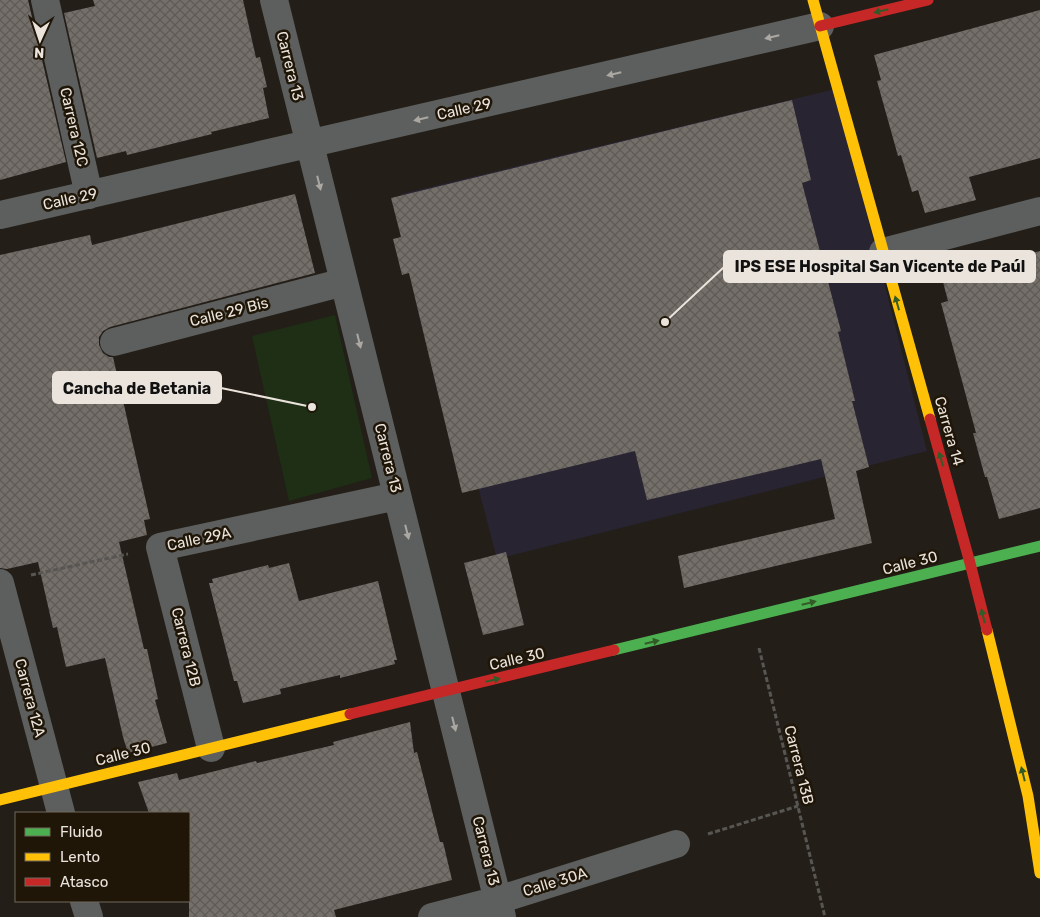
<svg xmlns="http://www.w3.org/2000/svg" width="1040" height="917" font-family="Rubik,sans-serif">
<defs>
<pattern id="building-cross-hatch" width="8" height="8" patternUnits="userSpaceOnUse" patternTransform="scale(1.25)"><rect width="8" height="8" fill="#756f6a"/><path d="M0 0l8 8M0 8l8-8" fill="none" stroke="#5e5a56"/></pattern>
</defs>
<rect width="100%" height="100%" fill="#231e17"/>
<!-- medical -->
<path fill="#282431" d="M835,89l92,362 -430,108 -96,-365z"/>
<!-- park -->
<path fill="#1e2f16" d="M335,315l37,163 -83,23 -37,-165z"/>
<!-- building -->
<path fill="url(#building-cross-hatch)" d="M0,0h28l38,162 -66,18z
M93,0h150l13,58 4,-1 7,30 -4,1 6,30 -58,14 1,2 -85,21 -1,-4 -29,7 -33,-145 31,-7z
M1040,10v148l-71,19 7,23 -51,13 -7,-23 -6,2 -11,-37 -3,1 -21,-75 4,-1 -7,-25z
M792,100l19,80 -9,3 39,148 -3,1 17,69h-3l17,66 -13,4 16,72 -188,45 -6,-32 157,-37 -14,-60 -174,41 -12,-49 -173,42 -53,-220 -7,2 -9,-36 8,-2 -10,-39z
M295,194l20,79 -205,54 -7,4 -4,6v8l4,8 6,4h4l37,162 -6,1 3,15 -28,7 25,107h3l11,50 -3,1 12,43 -39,10 -5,-16 -18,-79 -39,9 -9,-40 -4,1 -15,-66 -31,7 -7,-1v-313l90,-20 2,10z
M1040,251v257l-41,11 -12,-42h-2l-12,-44h3l-35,-130 7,-2 -6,-23z
M506,552l18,73 -41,10 -19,-72z
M289,563l10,38 79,-20 19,79h-3l1,4 -55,14v-3l-60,14 1,5 -38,9 -6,-22h-3l-25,-98h4l-1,-4 56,-14 1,3z
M410,722l4,31 3,-1 23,90h3l9,38 -118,30 2,7h-147v-104h-40l-11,-31 39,-9 2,7 77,-19 1,2 77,-18 -1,-3z"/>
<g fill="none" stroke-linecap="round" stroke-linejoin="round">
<!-- path -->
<path stroke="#575653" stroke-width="3" stroke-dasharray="5 2.5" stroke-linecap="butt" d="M31,575l97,-21
M759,648l66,269
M708,834l90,-28"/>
<!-- street -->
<path stroke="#5d5f5e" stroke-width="28" d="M45,0l44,195
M274,0l228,917
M0,215l820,-189
M883,252l157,-41
M114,342l230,-60
M0,583l61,230
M211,748l-51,-201 237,-51
M84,901l5,16
M432,917l66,-17 178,-56"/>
<!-- fast -->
<path stroke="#4caf50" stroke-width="11" d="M614,650l426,-104"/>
<!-- slow -->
<path stroke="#ffc107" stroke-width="11" d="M813,0l117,419
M987,630l41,166 12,77
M0,800l350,-86"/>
<!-- jam -->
<path stroke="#c62828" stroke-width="11" d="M820,26l108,-26
M930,419l40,144 17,67
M350,714l264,-64"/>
</g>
<!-- one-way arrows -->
<defs><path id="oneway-solid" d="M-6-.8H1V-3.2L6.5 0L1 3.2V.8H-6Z" transform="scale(1.25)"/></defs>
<g fill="#335b28">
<use href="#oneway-solid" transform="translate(881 11) rotate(167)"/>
<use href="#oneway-solid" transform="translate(897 303) rotate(-106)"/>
<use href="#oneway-solid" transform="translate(941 459) rotate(-106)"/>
<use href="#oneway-solid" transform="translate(809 603) rotate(-14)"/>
<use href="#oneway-solid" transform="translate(983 616) rotate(-104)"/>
<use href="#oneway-solid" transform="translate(652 642) rotate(-13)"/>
<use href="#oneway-solid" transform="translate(493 680) rotate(-13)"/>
<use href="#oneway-solid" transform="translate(1023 774) rotate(-104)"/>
</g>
<g fill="#aba8a3">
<use href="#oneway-solid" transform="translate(772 37) rotate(167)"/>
<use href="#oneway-solid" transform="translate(614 74) rotate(167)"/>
<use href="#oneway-solid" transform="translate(421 119) rotate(167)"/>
<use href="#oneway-solid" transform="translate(319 183) rotate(76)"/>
<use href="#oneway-solid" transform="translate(359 341) rotate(76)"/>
<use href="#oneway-solid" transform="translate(407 532) rotate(76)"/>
<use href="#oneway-solid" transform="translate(454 724) rotate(76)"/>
</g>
<g text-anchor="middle" stroke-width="5" stroke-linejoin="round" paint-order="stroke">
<!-- street labels -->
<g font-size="15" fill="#ebe4dc" stroke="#1f1608">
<text transform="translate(290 66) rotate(76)" y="5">Carrera 13</text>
<text transform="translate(464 109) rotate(-13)" y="5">Calle 29</text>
<text transform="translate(74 127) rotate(77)" y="5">Carrera 12C</text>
<text transform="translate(70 199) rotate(-13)" y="5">Calle 29</text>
<text transform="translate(229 312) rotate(-14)" y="5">Calle 29 Bis</text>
<text transform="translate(949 431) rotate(74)" y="5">Carrera 14</text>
<text transform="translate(388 458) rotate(76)" y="5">Carrera 13</text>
<text transform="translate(199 539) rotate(-12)" y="5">Calle 29A</text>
<text transform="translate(910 563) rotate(-14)" y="5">Calle 30</text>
<text transform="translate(186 647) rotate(76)" y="5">Carrera 12B</text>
<text transform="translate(517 659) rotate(-13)" y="5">Calle 30</text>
<text transform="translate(30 698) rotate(75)" y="5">Carrera 12A</text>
<text transform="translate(123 754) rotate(-14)" y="5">Calle 30</text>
<text transform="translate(799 765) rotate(76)" y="5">Carrera 13B</text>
<text transform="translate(486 851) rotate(76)" y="5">Carrera 13</text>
<text transform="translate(555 882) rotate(-17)" y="5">Calle 30A</text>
</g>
</g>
<!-- callouts -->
<path fill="none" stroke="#ebe4dc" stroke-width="2" d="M665 322L724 267M312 407L221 388"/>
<g fill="#ebe4dc" stroke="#1f1608" stroke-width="2">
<circle cx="665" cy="322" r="5"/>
<circle cx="312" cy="407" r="5"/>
</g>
<g fill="#ebe4dc" stroke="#ebe4dc" stroke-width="2">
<rect x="724" y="251" width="311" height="31" rx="5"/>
<rect x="53" y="372" width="168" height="31" rx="5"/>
</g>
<g font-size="16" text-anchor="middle" font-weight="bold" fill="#111">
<text x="880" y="272">IPS ESE Hospital San Vicente de Paúl</text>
<text x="137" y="394">Cancha de Betania</text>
</g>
<!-- legend -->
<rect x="15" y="812" width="175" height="90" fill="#1f1608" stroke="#71685d"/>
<rect x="25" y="828" width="25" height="8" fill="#4caf50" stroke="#71685d"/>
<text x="60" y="837" font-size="15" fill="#ebe4dc">Fluido</text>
<rect x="25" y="853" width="25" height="8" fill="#ffc107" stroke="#71685d"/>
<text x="60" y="862" font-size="15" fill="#ebe4dc">Lento</text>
<rect x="25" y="878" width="25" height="8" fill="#c62828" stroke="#71685d"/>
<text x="60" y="887" font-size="15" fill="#ebe4dc">Atasco</text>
<!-- north arrow -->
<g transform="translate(40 40) rotate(183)" stroke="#1f1608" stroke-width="4" paint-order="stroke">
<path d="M0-4L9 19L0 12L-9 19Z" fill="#ebe4dc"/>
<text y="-8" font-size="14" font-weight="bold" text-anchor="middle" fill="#ebe4dc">N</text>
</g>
</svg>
